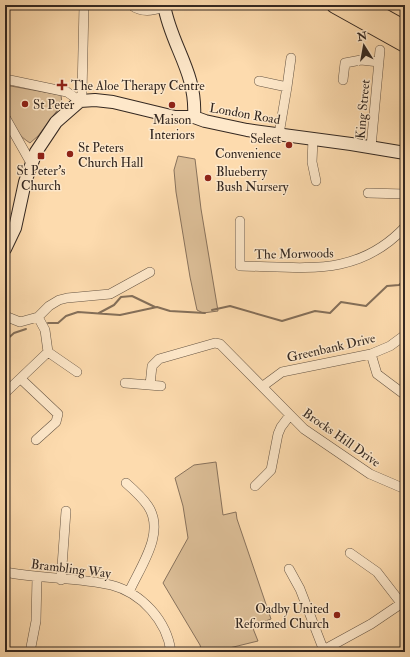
<svg xmlns="http://www.w3.org/2000/svg" width="410" height="657" font-family="'IM FELL Double Pica',serif">
<rect width="100%" height="100%" fill="#fddbae"/>
<filter id="stains"><feTurbulence type="fractalNoise" baseFrequency=".005" numOctaves="4"/><feColorMatrix values="0 0 0 0 .2 0 0 0 0 .09 0 0 0 0 .02 0 0 0 .5 -.17"/></filter>
<radialGradient id="worn" r=".72"><stop offset=".6" stop-color="#630" stop-opacity="0"/><stop offset="1" stop-color="#630" stop-opacity=".3"/></radialGradient>
<!-- green -->
<path fill="#dbbd96" stroke="#88725c" d="M5,85l56,10 1,9 -24,32 -8,7c-22,-14 -23,-34 -25,-58z
M178,156l17,3 6,50 17,102 -15,2 -6,-3 -7,-33 -14,-85 -2,-22z
M216,462l7,53 13,-3 1,7 34,100 -19,7 6,15 -45,11h-11l-2,-7 -37,-62 25,-45 -5,-32 -8,-28 19,-13z"/>
<g fill="none" stroke-linecap="round" stroke-linejoin="round">
<!-- stream -->
<path stroke="#846f59" stroke-width="2" d="M212,310l18,-4 52,15 33,-10 15,2 11,-11 25,4 21,-20 12,-1 6,-5
M99,313l15,-8 7,-8 11,-1 23,11
M48,323h10l8,-7 12,-4 42,3 37,-8 13,4 35,2
M5,341l9,-8 12,-4"/>
<defs>
<path id="street" d="M131,5c11,8 21,6 33,2
M5,79l62,13 13,9 2,-8 2,-88
M343,80l2,-17 16,-3 18,2
M259,81l28,6 -8,47
M287,87l4,-29
M5,117l26,46
M313,139l-1,23 4,19
M371,147l9,-97
M368,193l37,1
M240,221v45c64,1 117,12 165,-39
M5,316l15,6 18,-5 7,13 3,22 -43,41
M38,317l11,-11 10,-6 8,-2 43,-4 40,-22
M48,352l29,20
M371,354l6,20 28,21
M21,379l37,35 -2,8 -20,18
M125,383l36,3
M150,385l2,-19 7,-7 56,-16 5,1 84,85 66,45 35,15
M263,386l19,-14 89,-18 19,-8 15,-11
M126,483c8,7 16,14 22,23 18,27 -8,61 -19,86
M255,486l16,-16 7,-36 3,-7 9,-12
M350,553l27,19 24,31
M289,569l11,20 24,62
M5,572c34,7 74,5 106,13 31,8 56,36 60,67
M61,580l5,-69
M30,652l6,-31 1,-44
M320,652l51,-28 34,-23"/>
<path id="secondary" d="M164,5c7,41 33,67 30,112
M5,249l10,-21 10,-46 11,-30 20,-30 24,-21 15,-1 18,2 62,15h19l11,4 42,9 104,14 54,9"/>
<path id="highway" d="M335,5l70,39
M362,5l43,24"/>
</defs>
<!-- street casing -->
<use href="#street" stroke="#654" stroke-width="10"/>
<!-- secondary casing -->
<use href="#secondary" stroke="#342821" stroke-width="14"/>
<!-- highway casing -->
<use href="#highway" stroke="#342821" stroke-width="18"/>
<!-- street -->
<use href="#street" stroke="#fee8ca" stroke-width="9"/>
<!-- secondary -->
<use href="#secondary" stroke="#fee8ca" stroke-width="12"/>
<!-- highway -->
<use href="#highway" stroke="#fddbae" stroke-width="16"/>
</g>
<!-- markers -->
<g fill="#8f2418" stroke="#fee8ca" stroke-width="1.5">
<path d="M60 79h4v4h4v4h-4v4h-4v-4h-4v-4h4z"/>
<circle cx="25" cy="104" r="4"/>
<circle cx="172" cy="105" r="4"/>
<circle cx="289" cy="145" r="4"/>
<circle cx="70" cy="154" r="4"/>
<rect x="37" y="152" width="8" height="8" rx="2"/>
<circle cx="208" cy="178" r="4"/>
<circle cx="337" cy="615" r="4"/>
</g>
<g text-anchor="middle" stroke-width="3" stroke-linejoin="round" paint-order="stroke">
<!-- poi labels -->
<g font-size="13" fill="#342821" stroke="#fee8ca" text-anchor="start">
<text x="71" y="90">The Aloe Therapy Centre</text>
<text x="33" y="109">St Peter</text>
<text x="172" y="124" text-anchor="middle">Maison<tspan x="172" dy="15">Interiors</tspan></text>
<text x="281" y="143" text-anchor="end">Select<tspan x="281" dy="15">Convenience</tspan></text>
<text x="78" y="152">St Peters<tspan x="78" dy="15">Church Hall</tspan></text>
<text x="41" y="175" text-anchor="middle">St Peter's<tspan x="41" dy="15">Church</tspan></text>
<text x="216" y="176">Blueberry<tspan x="216" dy="15">Bush Nursery</tspan></text>
<text x="329" y="613" text-anchor="end">Oadby United<tspan x="329" dy="15">Reformed Church</tspan></text>
</g>
<!-- street labels -->
<g font-size="13" fill="#342821" stroke="#fee8ca">
<text transform="translate(362 109) rotate(-85)" y="5">King Street</text>
<text transform="translate(245 113) rotate(10)" y="5">London Road</text>
<text transform="translate(294 253) rotate(-1)" y="5">The Morwoods</text>
<text transform="translate(331 347) rotate(-13)" y="5">Greenbank Drive</text>
<text transform="translate(342 437) rotate(35)" y="5">Brocks Hill Drive</text>
<text transform="translate(71 568) rotate(7)" y="5">Brambling Way</text>
</g>
</g>
<!-- margin -->
<rect width="410" height="657" fill="none" stroke="#fddbae" stroke-width="20"/>
<rect x="6" y="6" width="398" height="645" fill="none" stroke="#342821" stroke-width="2"/>
<rect x="10" y="10" width="390" height="637" fill="none" stroke="#342821"/>
<!-- north arrow -->
<g transform="translate(364 46) rotate(349)" stroke="#fee8ca" stroke-width="3" paint-order="stroke">
<path d="M0-3L7 15L0 10L-7 15Z" fill="#342821"/>
<text y="-6" font-size="11" font-weight="bold" text-anchor="middle" fill="#342821">N</text>
</g>
<rect width="100%" height="100%" filter="url(#stains)"/>
<rect width="100%" height="100%" fill="url(#worn)"/>
</svg>
